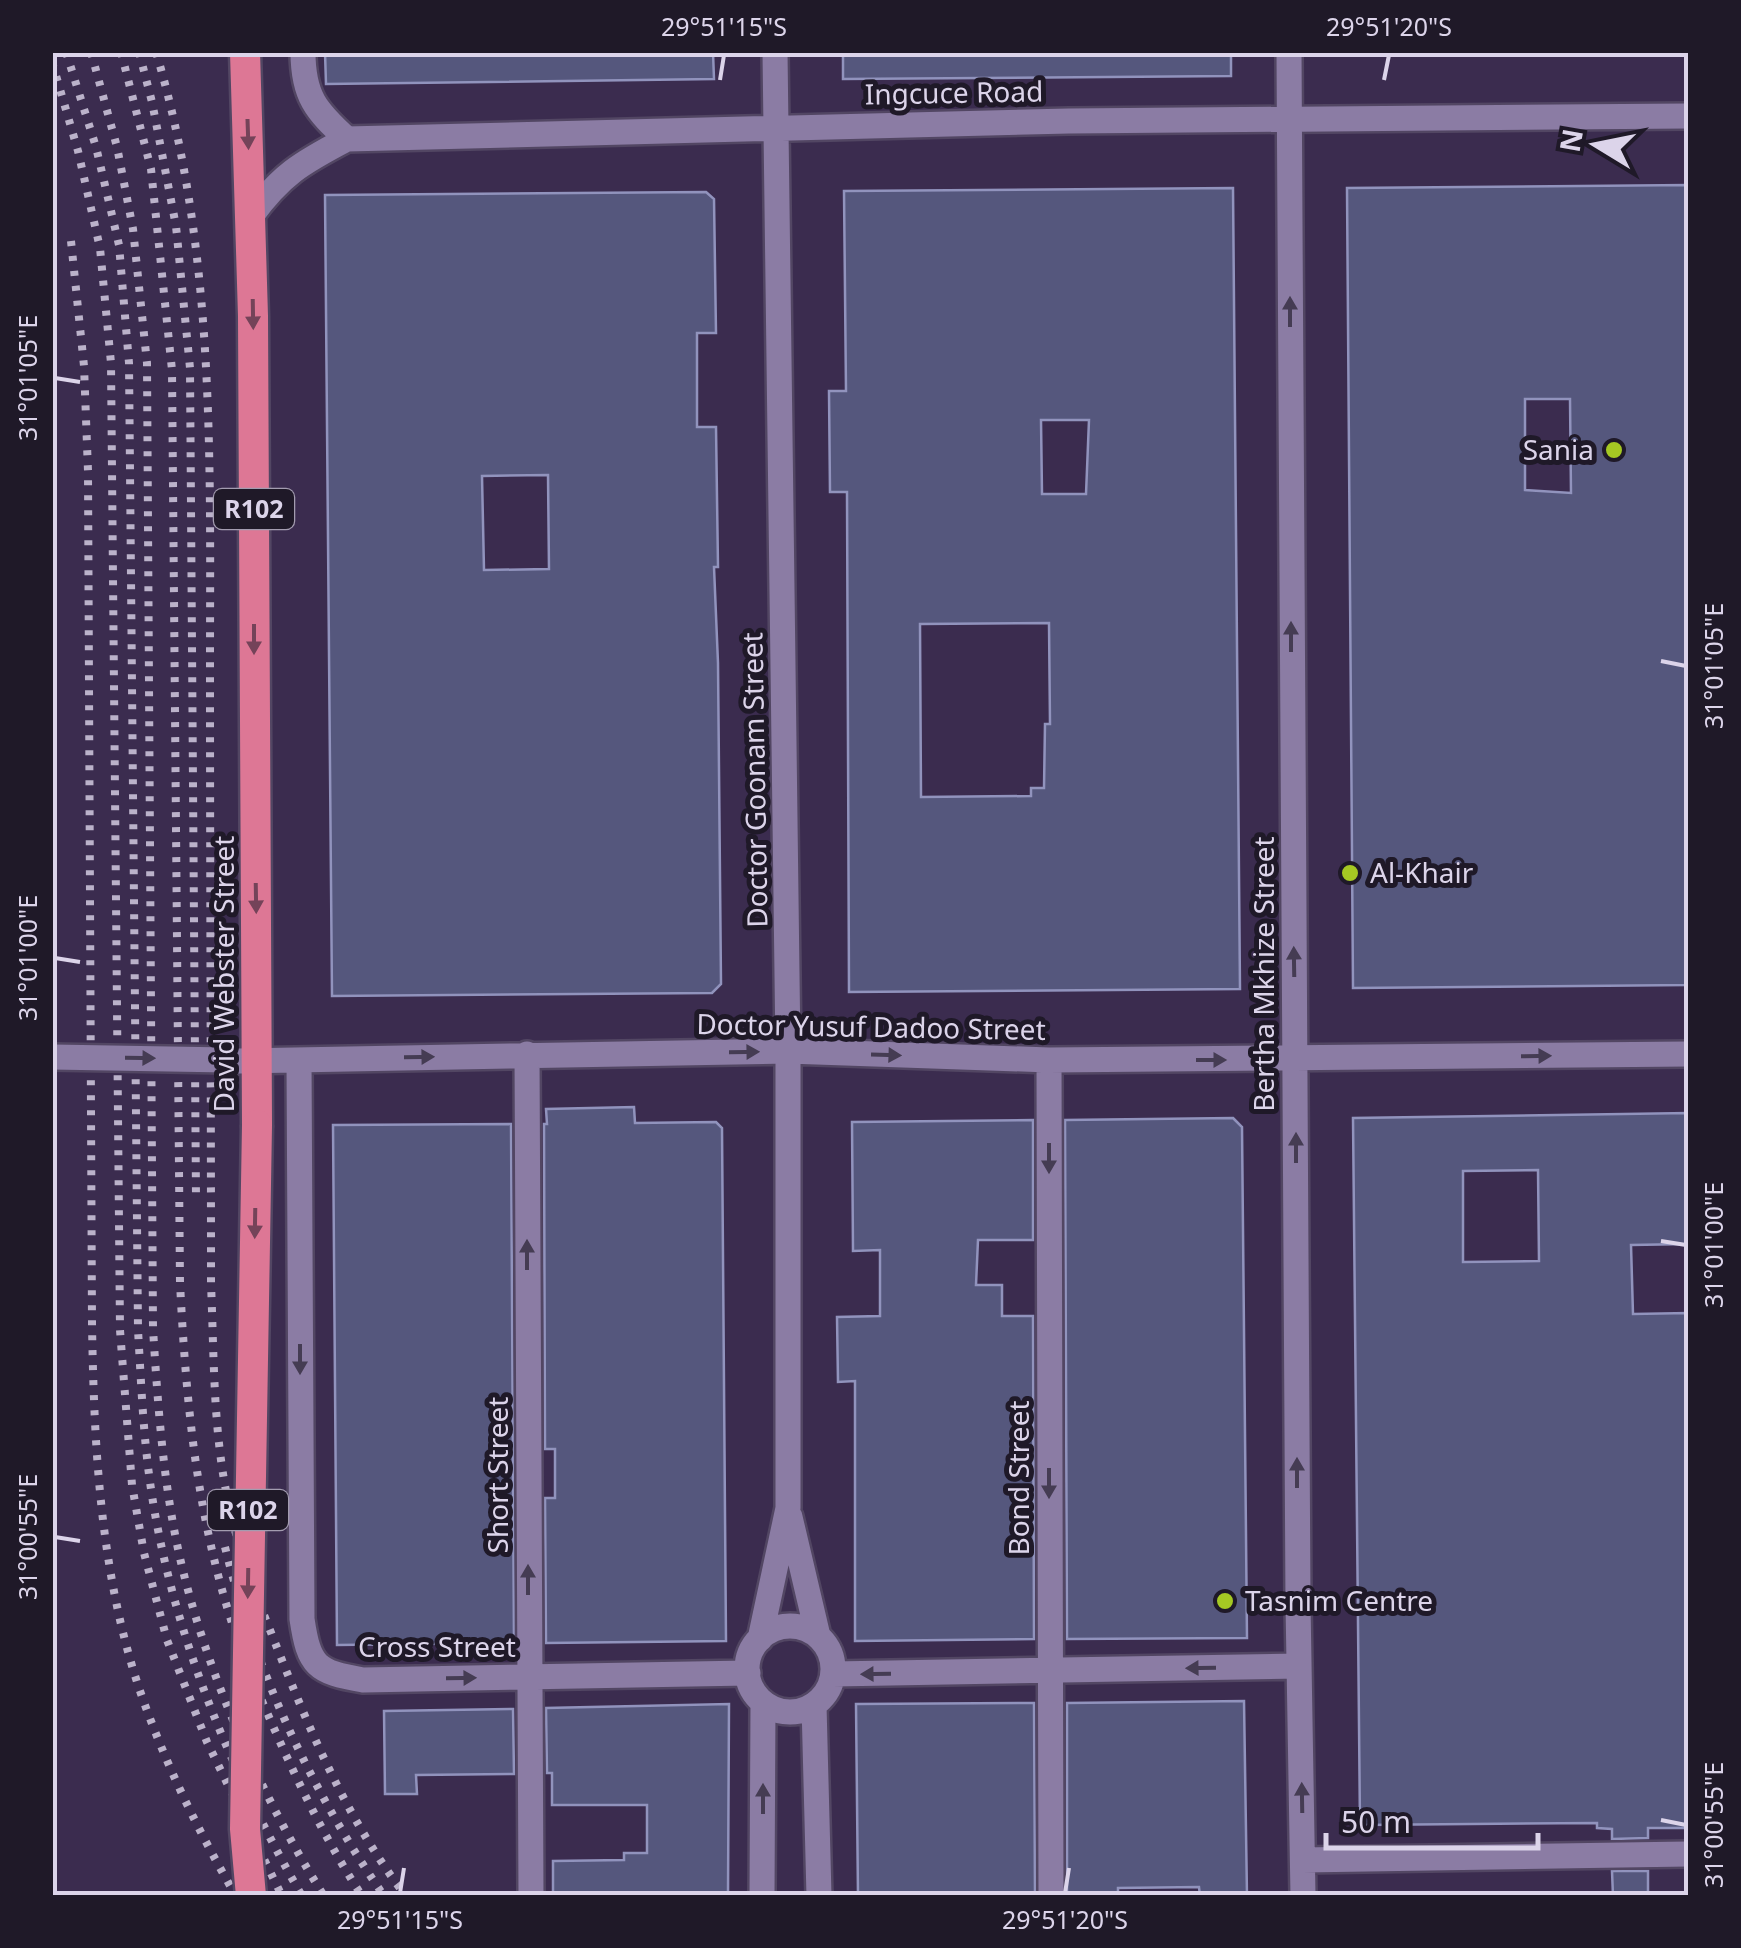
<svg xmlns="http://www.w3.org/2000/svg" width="1741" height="1948" font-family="'Noto Sans',sans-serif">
<rect width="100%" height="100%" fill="#3b2c4f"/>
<!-- building -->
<path fill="#55577d" stroke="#9193bd" stroke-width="2.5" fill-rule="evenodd" d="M325,52h388l1,27 -388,5z
M843,52h388v24l-388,3z
M1688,185v800l-335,3 -6,-800zM1525,399h45l1,94 -46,-3z
M1233,188l7,801 -391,3 -2,-500h-17l-1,-101h17l-2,-200zM1041,420h48l-3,74h-44zM1049,623l1,101h-5l-1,64h-13v8l-110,1 -1,-173z
M706,192l8,7 2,134h-19v94h19l2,140h-4l4,96 3,321 -9,9 -380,3 -7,-801zM548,475l1,94 -65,1 -2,-94z
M634,1107l1,16 81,-1 6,6 4,513 -180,2 -1,-145h10v-49h-10l-1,-325h3l-1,-15z
M1688,1113v131l-57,1 2,69 55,-1v515h-40v10l-36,1v-10l-15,-1v-5l-237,2 -7,-707zM1538,1170l1,91 -76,1v-91z
M1233,1118l9,9 5,511 -180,1 -2,-519z
M1033,1120v120h-55l-2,45h26v31h31l1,323 -179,2v-260l-17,1 -1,-65 43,-1v-66l-27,1 -1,-129z
M511,1124l3,519 -177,2 -4,-520z
M1244,1701l3,195h-47l-1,-9 -81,1v8h-51v-193z
M1034,1703l1,193h-177l-2,-192z
M729,1704l-1,192h-175v-35l71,-1v-7h23v-48h-95v-32h-5l-1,-65z
M513,1709l1,65 -98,1 1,19h-32l-1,-83z
M1612,1871h36v25h-35z"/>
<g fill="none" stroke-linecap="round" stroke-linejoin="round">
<defs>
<path id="minor" d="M303,52c0,44 13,59 44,87
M1289,52l9,1552 5,292
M251,216c30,-41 50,-53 96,-77l722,-18 619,-5
M527,1054l4,842
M1049,1060l2,836
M239,1061l549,-10 261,9 639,-6
M299,1061l3,558c7,47 14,53 61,61l385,-7
M790,1517l28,119
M747 1669a43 43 0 1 1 86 0a43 43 0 1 1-86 0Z
M760,1639l28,-131v-457l-13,-999
M833,1674l466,-8
M814,1705l5,191
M1303,1860l385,-6
M762,1896l1,-193"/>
<path id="highway" d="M245,52l8,264 4,809"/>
</defs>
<!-- minor casing -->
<use href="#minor" stroke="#524663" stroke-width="30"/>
<!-- highway casing -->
<use href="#highway" stroke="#524663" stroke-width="35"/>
<!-- minor -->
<use href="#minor" stroke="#8b7ca4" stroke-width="25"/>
<!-- highway -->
<use href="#highway" stroke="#dd7795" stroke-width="30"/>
<!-- rail -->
<path stroke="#bbb2ca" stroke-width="8" stroke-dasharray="5 10" stroke-linecap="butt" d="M66,52l30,95 23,98 10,118 9,967c3,50 5,102 12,152 20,145 79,287 152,414
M91,52l26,95 16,82 14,134 6,966c5,77 10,154 27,229 26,114 81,238 144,338
M121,52l30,117 21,201 8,913c6,117 16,230 53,343
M139,52l13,50 24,124 14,142 6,831
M156,52c60,201 54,410 54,618 0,205 1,410 1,614 3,70 2,143 16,212 10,51 28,97 47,144 35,89 73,180 132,256
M52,62l26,89 22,97 11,115 9,967 12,155 12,68 23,87 40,102 75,154
M71,241l13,125 4,105 4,853c2,122 8,247 47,364 25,73 58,141 97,208
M225,1547c30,123 87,245 159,349
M244,1659c35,82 69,162 118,237"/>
<defs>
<path id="minor-bridge" d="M52,1057l176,3"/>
<path id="highway-bridge" d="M251,1896l-6,-67 12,-704"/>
</defs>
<!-- minor-bridge casing -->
<use href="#minor-bridge" stroke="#524663" stroke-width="30" stroke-linecap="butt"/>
<!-- highway-bridge casing -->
<use href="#highway-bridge" stroke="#524663" stroke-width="35" stroke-linecap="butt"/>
<!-- minor-bridge -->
<use href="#minor-bridge" stroke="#8b7ca4" stroke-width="25"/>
<!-- highway-bridge -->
<use href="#highway-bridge" stroke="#dd7795" stroke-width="30"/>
</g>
<!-- one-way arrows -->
<defs><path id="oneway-solid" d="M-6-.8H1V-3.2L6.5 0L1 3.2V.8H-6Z" transform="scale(2.5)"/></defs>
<g fill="#744359">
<use href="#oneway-solid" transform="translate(248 134) rotate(88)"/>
<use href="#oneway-solid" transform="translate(253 314) rotate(89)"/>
<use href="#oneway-solid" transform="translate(254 639) rotate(90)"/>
<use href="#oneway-solid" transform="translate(256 898) rotate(89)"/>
<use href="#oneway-solid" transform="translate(255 1223) rotate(91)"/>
<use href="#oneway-solid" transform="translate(248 1583) rotate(91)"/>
</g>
<g fill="#453c53">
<use href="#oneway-solid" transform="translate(1290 312) rotate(-90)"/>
<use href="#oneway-solid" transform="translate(1291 637) rotate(-90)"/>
<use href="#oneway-solid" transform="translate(1294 962) rotate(-91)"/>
<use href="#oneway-solid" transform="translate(744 1052) rotate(-1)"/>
<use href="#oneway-solid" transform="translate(886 1055) rotate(2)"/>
<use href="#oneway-solid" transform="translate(1536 1056) rotate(-1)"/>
<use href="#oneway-solid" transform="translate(419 1057) rotate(-1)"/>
<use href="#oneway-solid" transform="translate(140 1058) rotate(1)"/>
<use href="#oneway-solid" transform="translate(1211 1060)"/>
<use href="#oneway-solid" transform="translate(1296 1148) rotate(-90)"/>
<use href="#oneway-solid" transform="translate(1049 1158) rotate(90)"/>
<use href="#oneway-solid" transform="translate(527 1255) rotate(-90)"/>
<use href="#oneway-solid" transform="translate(300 1359) rotate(90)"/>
<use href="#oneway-solid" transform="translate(1297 1473) rotate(-90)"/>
<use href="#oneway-solid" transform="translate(1049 1483) rotate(90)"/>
<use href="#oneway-solid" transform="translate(528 1580) rotate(-90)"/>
<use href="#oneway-solid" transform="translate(1201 1668) rotate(179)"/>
<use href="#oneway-solid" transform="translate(876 1674) rotate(179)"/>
<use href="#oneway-solid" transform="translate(461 1678) rotate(-1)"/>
<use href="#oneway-solid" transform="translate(1302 1798) rotate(-91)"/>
<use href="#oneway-solid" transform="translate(763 1799) rotate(-90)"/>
</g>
<!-- ticks -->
<path fill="none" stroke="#dcd4ea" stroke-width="4" d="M720,80l4,-25M1384,80l5,-25M55,378l25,4M1661,661l25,5M55,958l25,4M1661,1241l25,4M55,1537l25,4M1661,1820l25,5M400,1893l4,-25M1065,1893l4,-25"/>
<!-- markers -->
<g fill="#a5c823" stroke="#1f1928" stroke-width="4">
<circle cx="1614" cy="450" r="10"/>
<circle cx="1350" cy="873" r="10"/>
<circle cx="1225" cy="1601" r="10"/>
</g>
<g text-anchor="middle" stroke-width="10" stroke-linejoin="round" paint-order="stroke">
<!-- shield labels -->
<g fill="#1f1928" stroke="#a39cb0" stroke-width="2.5">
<rect x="214" y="489" width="80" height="40" rx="8"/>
<rect x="208" y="1490" width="80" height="40" rx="8"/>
</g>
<g font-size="25" font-weight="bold" fill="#dcd4ea">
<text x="254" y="518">R102</text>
<text x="248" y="1519">R102</text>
</g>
<!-- street labels -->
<g font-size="28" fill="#dcd4ea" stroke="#1f1928">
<text transform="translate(954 93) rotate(-1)" y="10">Ingcuce Road</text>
<text transform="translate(755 780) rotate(-91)" y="10">Doctor Goonam Street</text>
<text transform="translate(224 974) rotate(-90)" y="10">David Webster Street</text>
<text transform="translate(1264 974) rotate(-90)" y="10">Bertha Mkhize Street</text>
<text transform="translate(871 1027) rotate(1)" y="10">Doctor Yusuf Dadoo Street</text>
<text transform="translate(498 1475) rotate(-90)" y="10">Short Street</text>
<text transform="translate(1019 1478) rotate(-90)" y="10">Bond Street</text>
<text x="437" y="1657">Cross Street</text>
</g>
<!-- poi labels -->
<g font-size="28" fill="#dcd4ea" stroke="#1f1928" text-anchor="start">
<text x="1594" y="460" text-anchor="end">Sania</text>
<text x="1370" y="883">Al-Khair</text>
<text x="1245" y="1611">Tasnim Centre</text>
</g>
</g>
<!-- border -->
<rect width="1741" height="1948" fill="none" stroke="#1f1928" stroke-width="110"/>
<!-- north arrow -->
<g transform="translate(1596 145) rotate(280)" stroke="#1f1928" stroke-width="8" paint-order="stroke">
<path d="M0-8L18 38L0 25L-18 38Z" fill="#dcd4ea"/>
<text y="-15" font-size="28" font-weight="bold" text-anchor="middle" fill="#dcd4ea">N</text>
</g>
<!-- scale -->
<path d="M1326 1833v15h212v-15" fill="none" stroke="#dcd4ea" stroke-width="5"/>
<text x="1341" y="1833" font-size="30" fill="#dcd4ea" stroke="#1f1928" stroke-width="8" paint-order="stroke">50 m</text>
<rect x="55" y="55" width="1631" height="1838" fill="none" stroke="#dcd4ea" stroke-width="4"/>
<g font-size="25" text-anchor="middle" fill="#dcd4ea">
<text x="724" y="36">29°51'15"S</text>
<text x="1389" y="36">29°51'20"S</text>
<text transform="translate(28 378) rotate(-90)" y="9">31°01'05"E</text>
<text transform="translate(1714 666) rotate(-90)" y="9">31°01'05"E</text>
<text transform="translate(28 958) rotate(-90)" y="9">31°01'00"E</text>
<text transform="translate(1714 1245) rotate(-90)" y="9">31°01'00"E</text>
<text transform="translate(28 1537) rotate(-90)" y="9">31°00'55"E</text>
<text transform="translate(1714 1825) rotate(-90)" y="9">31°00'55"E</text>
<text x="400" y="1929">29°51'15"S</text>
<text x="1065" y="1929">29°51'20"S</text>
</g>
</svg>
